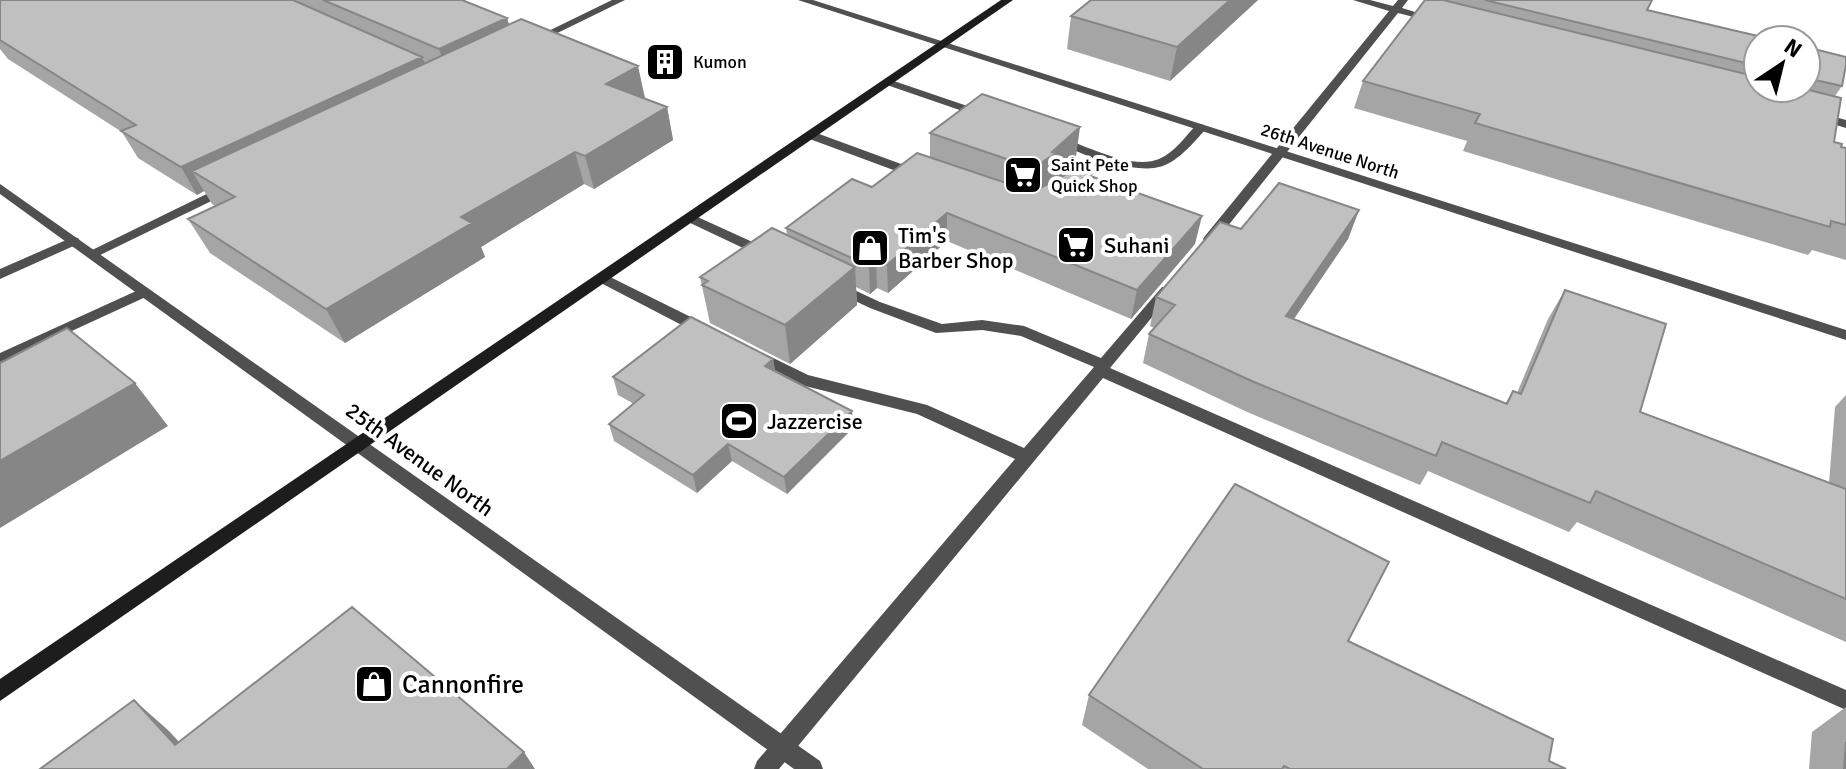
<svg xmlns="http://www.w3.org/2000/svg" width="1846" height="769" font-family="Signika,sans-serif">
<rect width="100%" height="100%" fill="#fff"/>
<g fill="none" stroke-linecap="round" stroke-linejoin="round">
<!-- service -->
<path fill="#505050" fill-rule="evenodd" d="M612,0h13l-86,42 -9,-2z
M1353,0h17l23,6 5,-6h10l-6,8 36,11 -5,3 -35,-9 -183,229h-10l-2,-3 2,-3 184,-225z
M888,79l97,33 2,2 -10,2 -93,-32v-4z
M1817,112l29,8v8l-33,-10v-4z
M1200,124l4,1v6c-36,41 -45,43 -98,31l-29,27 -5,1 -6,-4 1,-3 28,-24 -45,-19 6,-4c28,8 75,35 103,23 15,-6 26,-22 37,-34z
M811,131l112,41 2,3 -2,3h-8l-108,-40v-6z
M225,185l5,1v6l-134,65 -5,1 -7,-4z
M691,214l79,36 2,3 -7,4 -5,-1 -74,-35 -2,-3z
M73,237l5,1 2,3 -2,3 -78,35v-10z
M602,273l107,53 3,4 -3,4h-10l-102,-53 -2,-3z
M837,282l43,20 62,22 40,-4 42,6 77,32 61,-71h10l2,3 -2,3 -62,75 736,322v20l-743,-332 -324,391h-25l3,-8 258,-302 -98,-45 -120,-30 -46,-23 -2,-4 2,-4h12l45,22 119,30 97,43 70,-81 -73,-31 -39,-6 -46,3 -66,-25 -38,-18 -2,-3 2,-3z
M145,287l7,5 -2,3 -150,69v-11z"/>
<!-- minor -->
<path fill="#505050" fill-rule="evenodd" d="M798,0h15l1033,330v10z
M0,184l820,577 3,8h-29l-794,-575z"/>
<!-- secondary -->
<path fill="#1d1d1d" fill-rule="evenodd" d="M1001,0h12l-1013,701v-22z"/>
</g>
<!-- wall -->
<path fill="#a5a5a5" d="M0,0h462l45,18 2,7 136,73h-1l23,9 6,33 -79,49 -10,-5 -103,63 4,10 -140,86 -135,-90 -22,-34 27,-13 -3,-2 -8,-13 -7,4 -59,-37 -16,-26 -114,-73 -8,-10z
M1092,0h166l-88,81 -103,-32 4,-33z
M1425,0h227l-5,10 111,30v48h48v-41l36,39 -7,10 -1,46 7,5 5,1v112l-34,-10 -4,5 -345,-104 4,-10 -113,-33 9,-27z
M930,133l145,31 -13,12 133,68 -64,75 -184,-78 -59,52 -11,-5 -7,6 -14,-7 1,18 -67,59 -80,-41 -10,-46 87,-41 -1,-8 86,-41 58,-30z
M1359,210l-11,29 -54,80 211,85 8,-13 4,2 31,-74 17,-29 75,122 189,71 6,-76 11,-12v247l-269,-120 -8,10 -141,-61 -8,14 -175,-74 -102,-48 6,-29 5,-6 -4,-2 6,-29 85,-68z
M773,359l2,11 77,41 1,17 -66,66 -55,-33 -35,32 -83,-52 -5,-17 25,-20 -16,-9 -5,-18z
M1348,641l201,120 17,8h-418l-66,-44 7,-30z
M1846,707v62h-37l3,-37z"/>
<!-- shaded-wall -->
<path fill="#868686" d="M1230,0h28l-88,81 7,-34z
M507,18l8,25 -67,32 -9,-26z
M422,57l10,25 -240,89 12,20 -7,4 -16,-28z
M638,66l7,32 -32,17 -7,-31z
M667,107l6,33 -79,49 -9,-33z
M1080,127l-5,37 -45,41 3,-37z
M575,152l9,32 -103,63 4,10 -140,86 -19,-34 135,-92z
M1359,210l-11,29 -72,106 10,-29z
M947,213v28l-59,52 -1,-28z
M1202,216l-7,28 -64,75 6,-29z
M876,260l1,28 -7,6 -1,-28z
M855,267l2,38 -67,59 -5,-39z
M773,359l3,17 -11,-10z
M135,383l33,43 -168,102v-67z
M852,411l1,17 -66,66 -3,-17z
M728,444l4,17 -35,32 -4,-18z
M134,700l35,31 35,38 -29,-24z
M524,752l11,17h-28z"/>
<!-- building -->
<path fill="#c0c0c0" stroke="#868686" stroke-width="2" d="M0,0h293l129,57 -241,110 -60,-36 15,-6 -136,-85z
M323,0h139l45,18 -68,31z
M1091,0h139l-53,47 -106,-31z
M1425,0h18l315,77v11h43l40,10 -7,44 8,2 -1,3 5,1v77l-15,-4 -1,6 -355,-104 5,-9 -117,-33z
M1485,0h167l-5,10 128,30h-17v26z
M521,19l117,47 -32,18 61,23 -82,49 -10,-4 -114,65 11,6 -146,86 -138,-90 47,-22 -43,-26z
M1806,47l40,10v8l-4,21 -36,-8z
M982,94l98,33 -28,25 4,1 -23,15 -103,-35z
M917,153l116,39 41,-22 128,46 -65,74 -190,-77 -60,52 -11,-5 -7,6 -83,-38 66,-49 20,8z
M1279,183l80,27 -73,106 221,88 6,-13 8,3 44,-104 101,34 -26,88 206,77v110l-250,-108 -6,12 -148,-61 -6,14 -182,-74 -105,-48 26,-29 -19,-8 64,-75 21,7z
M772,228l83,39 -70,58 -83,-40 6,-4 -8,-4z
M691,317l82,42 -8,7 87,45 -68,66 -56,-33 -35,31 -84,-51 35,-29 -31,-18z
M67,328l68,55 -135,78v-98z
M1235,484l154,78 -41,79 205,98 -4,22 17,8h-276l-6,-3 -2,3h-79l-114,-74z
M352,607l172,145 -17,17h-467l94,-69 41,45z
M1846,742v27h-2z"/>
<!-- icons -->
<defs>
<symbol id="building-square" viewBox="-11 -11 22 22"><rect x="-9" y="-9" width="18" height="18" rx="4" fill="#000" stroke="#fff"/><path d="M-4-6H4V6H1V3H-1V6H-4ZM-2.5-4.3h1.7v1.8h-1.7ZM.8-4.3h1.7v1.8H.8ZM-2.5-1h1.7V.8h-1.7ZM.8-1h1.7V.8H.8Z" fill="#fff"/></symbol>
<symbol id="supermarket-square" viewBox="-11 -11 22 22"><rect x="-9" y="-9" width="18" height="18" rx="4" fill="#000" stroke="#fff"/><path d="M-6-5.5h2.5l.6 2H6L4.5 2H-2.5L-4.4-4H-6ZM-1.5 3.2a1.3 1.3 0 1 0 .1 0ZM3 3.2a1.3 1.3 0 1 0 .1 0Z" fill="#fff"/></symbol>
<symbol id="shop-square" viewBox="-11 -11 22 22"><rect x="-9" y="-9" width="18" height="18" rx="4" fill="#000" stroke="#fff"/><path d="M-5-2.5h2.3a2.7 3.5 0 0 1 5.4 0H5L5.5 6h-11ZM-1.5-2.5h3a1.5 2.3 0 0 0-3 0Z" fill="#fff"/></symbol>
<symbol id="stadium-square" viewBox="-11 -11 22 22"><rect x="-9" y="-9" width="18" height="18" rx="4" fill="#000" stroke="#fff"/><path d="M0-5a6.5 5 0 1 0 0 10a6.5 5 0 1 0 0-10ZM-3.5-1.8h7v3.6h-7Z" fill="#fff"/></symbol>
</defs>
<g fill-rule="evenodd">
<use href="#building-square" x="643" y="40" width="44" height="44"/>
<use href="#supermarket-square" x="1001" y="153" width="44" height="44"/>
<use href="#supermarket-square" x="1054" y="223" width="44" height="44"/>
<use href="#shop-square" x="848" y="226" width="44" height="44"/>
<use href="#stadium-square" x="717" y="399" width="44" height="44"/>
<use href="#shop-square" x="352" y="662" width="44" height="44"/>
</g>
<g text-anchor="middle" stroke-width="8" stroke-linejoin="round" paint-order="stroke">
<!-- far-poi labels -->
<g font-size="18" fill="#000" stroke="#fff" text-anchor="start">
<text x="693" y="68">Kumon</text>
<text x="1051" y="171">Saint Pete<tspan x="1051" dy="21">Quick Shop</tspan></text>
</g>
<!-- far-street labels -->
<g font-size="18" fill="#000" stroke="#fff">
<text transform="translate(1330 151) rotate(18)" y="6">26th Avenue North</text>
</g>
<!-- poi labels -->
<g font-size="22" fill="#000" stroke="#fff" text-anchor="start">
<text x="898" y="243">Tim's<tspan x="898" dy="25">Barber Shop</tspan></text>
<text x="1104" y="253">Suhani</text>
<text x="767" y="429">Jazzercise</text>
</g>
<!-- street labels -->
<g font-size="22" fill="#000" stroke="#fff">
<text transform="translate(420 459) rotate(36)" y="8">25th Avenue North</text>
</g>
<!-- near-poi labels -->
<g font-size="26" fill="#000" stroke="#fff" text-anchor="start">
<text x="402" y="693">Cannonfire</text>
</g>
</g>
<!-- north arrow -->
<g transform="translate(1782 64) rotate(35)"><circle r="38" fill="#ffffff" stroke="#999999" stroke-width="2"/>
<path d="M0-6L14 30L0 20L-14 30Z" fill="#000000"/>
<text y="-12" font-size="22" font-weight="bold" text-anchor="middle" fill="#000000">N</text>
</g>
</svg>
